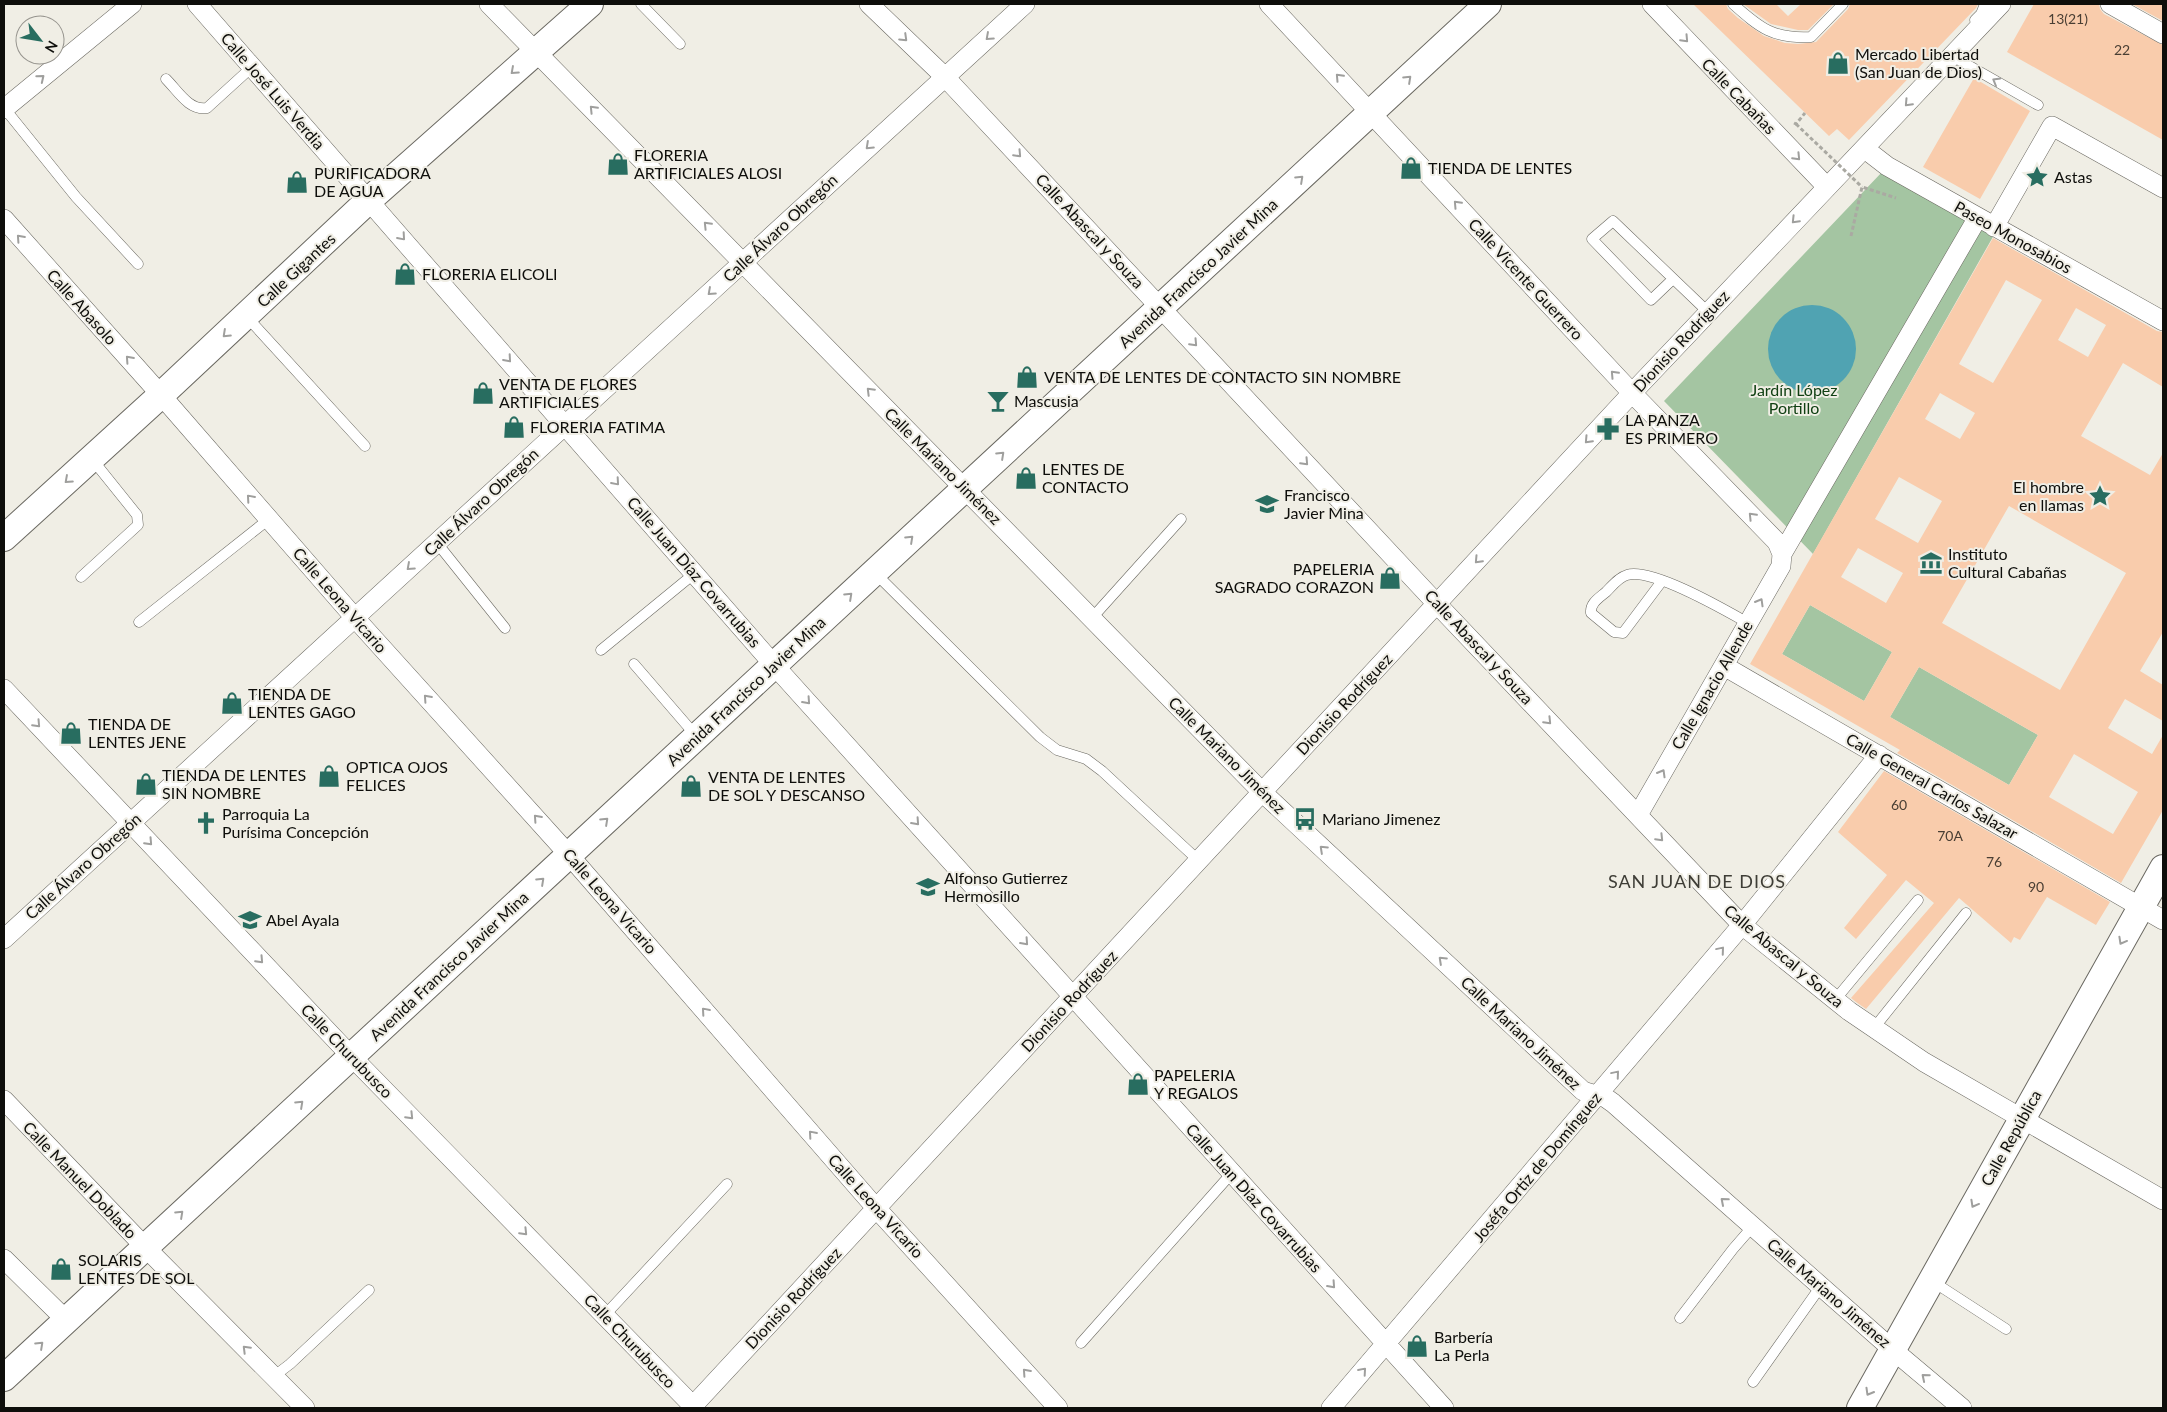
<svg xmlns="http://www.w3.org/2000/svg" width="2167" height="1412" font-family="Lato,sans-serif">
<rect width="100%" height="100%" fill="#f0eee5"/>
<!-- green -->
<path fill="#a4c5a2" d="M1883,171l111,64 -181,319 -149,-153z
M1810,605l82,47 -28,49 -82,-47z
M1919,667l119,68 -29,50 -119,-68z"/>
<!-- water -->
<path fill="#50a3b2" d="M1768 349a44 44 0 1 1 88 0a44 44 0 1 1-88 0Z"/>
<!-- building -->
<path fill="#f9ccac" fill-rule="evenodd" d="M1693,4h33l2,5 10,9 26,18 21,7 13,1 18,-2 32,-33 2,-5h128l-2,4 -127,132 -12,-11 -8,7z
M1743,4h33l12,12 13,-12h33l-26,26h-10l-27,-6z
M2034,4h65l1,5 4,5 59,31v95l-156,-88z
M2132,4h31v17z
M1974,78l56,33 -50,88 -57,-32z
M1993,238l164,93 6,1v55l-40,-24 -42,73 69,39 13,-22v179l-23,39 23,14v36l-38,-22 -17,29 44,26 11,-19v75l-42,73 -224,-130 3,-3 -150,-86zM2006,280l36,20 -49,83 -34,-19zM2076,308l30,17 -18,32 -30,-17zM1940,393l35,20 -15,26 -35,-20zM1899,477l43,24 -24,42 -43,-24zM2009,506l117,67 -66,117 -118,-67zM1858,548l45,25 -17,30 -45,-26zM1810,605l82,47 -28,49 -82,-47zM1919,667l119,68 -29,50 -119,-68zM2074,754l64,38 -25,42 -64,-37z
M1884,771l226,131 -14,23 -49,-28 -27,43 -6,-3 -3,6 -52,-45 -93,111 -10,-7 -5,-4 83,-95 -28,-23 -50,59 -12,-11 43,-53 -49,-43z"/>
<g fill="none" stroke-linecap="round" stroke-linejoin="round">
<defs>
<path id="lane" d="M641,4l39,40
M1733,4c27,24 40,35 78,33l32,-33
M1975,20l6,-6 4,-10
M1952,56l86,49
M166,79c12,12 23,32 41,29l45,-41
M5,109l71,88 62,67
M1673,279l-22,21 -59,-61 21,-18 95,91
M246,316l119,130
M437,543l68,85
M875,573l165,164 17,13 29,9 16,12 97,90
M81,577l57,-52 -1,-10 -45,-56
M1662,581l-39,52 -9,-1 -23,-19c-1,-10 8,-15 15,-21 6,-6 13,-15 21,-17 24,-8 98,35 121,48
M1092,618l89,-99
M139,622l130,-103
M601,650l94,-77
M634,664l63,73
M1835,1000l83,-100
M1874,1028l92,-115
M1932,1281l74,48
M605,1315l122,-131
M1680,1318l53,-69 20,-23
M1081,1343l150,-169
M273,1377l17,-13 79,-74
M1753,1382l68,-96"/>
<path id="street" d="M197,4l577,661 670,743
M489,4l773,788 321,299 23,7 7,5 280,247 69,58
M869,4l76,73 492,527 305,321 107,86 75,51 239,138
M1269,4l363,389 145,149 5,12
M1652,4l175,183
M2110,4l53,30
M4,109l128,-105
M1865,149l22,17 276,155
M4,219l157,176 194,223 214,237 307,353 182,200
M1994,227l58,-101 111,62
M1724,666l439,254
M4,689l347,367 344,352
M1638,815l143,-249 1,-12 192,-330
M4,939l1021,-935
M4,1100l141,147 160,161
M4,1259l62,61
M691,1408l941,-1015 369,-389
M1331,1408l411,-483 137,-170"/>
<path id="secondary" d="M4,538l157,-143 208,-195 221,-196
M4,1378l1484,-1374
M1860,1408l303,-540"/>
</defs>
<!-- lane casing -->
<use href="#lane" stroke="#6a6861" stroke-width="11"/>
<!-- street casing -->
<use href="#street" stroke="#6a6861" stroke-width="20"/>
<!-- secondary casing -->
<use href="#secondary" stroke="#6a6861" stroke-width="28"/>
<!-- path -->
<path stroke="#aaa9a2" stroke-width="3" stroke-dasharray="4 2.5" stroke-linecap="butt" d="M1794,123l2,1 9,-11
M1851,236l11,-49 34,11"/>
<!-- lane -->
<use href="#lane" stroke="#fff" stroke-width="10"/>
<!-- street -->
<use href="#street" stroke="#fff" stroke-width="19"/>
<!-- secondary -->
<use href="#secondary" stroke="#fff" stroke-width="26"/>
<!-- path-bridge -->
<path stroke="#aaa9a2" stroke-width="3" stroke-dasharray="4 2.5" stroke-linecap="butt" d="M1796,124l66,63"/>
</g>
<!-- one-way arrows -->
<defs><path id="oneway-chevron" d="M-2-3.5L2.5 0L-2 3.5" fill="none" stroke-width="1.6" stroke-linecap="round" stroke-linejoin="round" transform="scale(1.25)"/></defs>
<g stroke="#9f9f9d">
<use href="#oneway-chevron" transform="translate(989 37) rotate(138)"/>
<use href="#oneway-chevron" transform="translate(904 38) rotate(44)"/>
<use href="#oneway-chevron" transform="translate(1685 39) rotate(47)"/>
<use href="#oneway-chevron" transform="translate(514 71) rotate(138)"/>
<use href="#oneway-chevron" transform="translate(1339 77) rotate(-133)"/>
<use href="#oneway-chevron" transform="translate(41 78) rotate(-39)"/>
<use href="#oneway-chevron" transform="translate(1408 79) rotate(-43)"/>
<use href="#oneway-chevron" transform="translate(1996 81) rotate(-150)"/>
<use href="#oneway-chevron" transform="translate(1908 103) rotate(133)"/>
<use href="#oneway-chevron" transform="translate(593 109) rotate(-134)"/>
<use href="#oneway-chevron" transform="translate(869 146) rotate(137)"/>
<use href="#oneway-chevron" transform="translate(1018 154) rotate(47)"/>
<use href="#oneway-chevron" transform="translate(1797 157) rotate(46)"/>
<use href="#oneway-chevron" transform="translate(1300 179) rotate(-43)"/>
<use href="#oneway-chevron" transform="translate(1457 204) rotate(-133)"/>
<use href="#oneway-chevron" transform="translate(1795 220) rotate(134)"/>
<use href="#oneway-chevron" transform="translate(707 225) rotate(-134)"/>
<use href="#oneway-chevron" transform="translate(402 237) rotate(49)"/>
<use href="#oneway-chevron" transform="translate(20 238) rotate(-132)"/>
<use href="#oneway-chevron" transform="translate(711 292) rotate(138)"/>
<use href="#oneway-chevron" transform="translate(226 334) rotate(137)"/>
<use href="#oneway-chevron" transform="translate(1194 343) rotate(47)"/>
<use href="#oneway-chevron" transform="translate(129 359) rotate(-132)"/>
<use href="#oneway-chevron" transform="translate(508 359) rotate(49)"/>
<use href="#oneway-chevron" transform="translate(1614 374) rotate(-133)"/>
<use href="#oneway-chevron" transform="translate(870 391) rotate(-135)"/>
<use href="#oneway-chevron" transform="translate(1588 440) rotate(133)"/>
<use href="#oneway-chevron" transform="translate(1001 455) rotate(-43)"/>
<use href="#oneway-chevron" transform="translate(1305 462) rotate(47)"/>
<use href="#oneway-chevron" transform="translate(68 480) rotate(138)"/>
<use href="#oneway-chevron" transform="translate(616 482) rotate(49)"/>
<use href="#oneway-chevron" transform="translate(250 498) rotate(-131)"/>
<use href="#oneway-chevron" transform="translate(1752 516) rotate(-134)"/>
<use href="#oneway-chevron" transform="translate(910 539) rotate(-43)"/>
<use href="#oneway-chevron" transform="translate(1478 560) rotate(133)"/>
<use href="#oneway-chevron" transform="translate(410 567) rotate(138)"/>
<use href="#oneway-chevron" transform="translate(849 596) rotate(-43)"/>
<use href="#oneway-chevron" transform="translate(1760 602) rotate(-60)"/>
<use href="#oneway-chevron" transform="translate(427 698) rotate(-132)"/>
<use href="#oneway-chevron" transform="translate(807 701) rotate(48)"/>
<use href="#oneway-chevron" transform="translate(1548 721) rotate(46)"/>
<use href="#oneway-chevron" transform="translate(37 724) rotate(47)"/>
<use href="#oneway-chevron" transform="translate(1662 773) rotate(-60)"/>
<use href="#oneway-chevron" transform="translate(537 818) rotate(-132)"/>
<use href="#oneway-chevron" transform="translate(605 821) rotate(-43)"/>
<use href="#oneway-chevron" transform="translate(916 822) rotate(48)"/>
<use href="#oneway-chevron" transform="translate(1660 838) rotate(46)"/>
<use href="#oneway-chevron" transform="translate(149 842) rotate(47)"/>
<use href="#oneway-chevron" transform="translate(1323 849) rotate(-137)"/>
<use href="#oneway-chevron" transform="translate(541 881) rotate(-43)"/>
<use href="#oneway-chevron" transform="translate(2122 941) rotate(119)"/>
<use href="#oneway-chevron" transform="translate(1025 942) rotate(48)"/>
<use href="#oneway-chevron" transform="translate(1721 950) rotate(-50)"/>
<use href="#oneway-chevron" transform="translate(260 960) rotate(47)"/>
<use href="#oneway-chevron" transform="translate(1442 960) rotate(-137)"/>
<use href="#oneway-chevron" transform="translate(705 1011) rotate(-131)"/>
<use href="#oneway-chevron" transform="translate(1616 1074) rotate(-50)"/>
<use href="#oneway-chevron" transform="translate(300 1104) rotate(-43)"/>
<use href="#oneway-chevron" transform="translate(410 1116) rotate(46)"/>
<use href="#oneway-chevron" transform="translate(812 1134) rotate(-131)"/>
<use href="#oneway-chevron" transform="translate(1724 1201) rotate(-139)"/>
<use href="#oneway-chevron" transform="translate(1974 1204) rotate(119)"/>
<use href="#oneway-chevron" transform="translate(180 1214) rotate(-43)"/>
<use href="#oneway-chevron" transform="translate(524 1232) rotate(46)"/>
<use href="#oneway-chevron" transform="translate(1332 1285) rotate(48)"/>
<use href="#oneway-chevron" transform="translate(40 1345) rotate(-43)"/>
<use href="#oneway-chevron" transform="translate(246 1349) rotate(-135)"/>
<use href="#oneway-chevron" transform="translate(1363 1371) rotate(-49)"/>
<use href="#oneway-chevron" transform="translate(1026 1372) rotate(-132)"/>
<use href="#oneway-chevron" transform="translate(1925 1377) rotate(-140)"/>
<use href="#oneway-chevron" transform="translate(1869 1392) rotate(120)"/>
</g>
<!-- icons -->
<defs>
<symbol id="shop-bare" viewBox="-9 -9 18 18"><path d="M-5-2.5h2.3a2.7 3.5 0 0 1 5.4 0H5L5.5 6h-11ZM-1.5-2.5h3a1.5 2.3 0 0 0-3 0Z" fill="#286d60" stroke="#f0eee5" stroke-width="2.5" paint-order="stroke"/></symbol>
<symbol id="sight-bare" viewBox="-9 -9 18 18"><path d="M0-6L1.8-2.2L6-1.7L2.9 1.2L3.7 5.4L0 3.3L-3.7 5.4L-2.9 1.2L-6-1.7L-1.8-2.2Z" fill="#286d60" stroke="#f0eee5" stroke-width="2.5" paint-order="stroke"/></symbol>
<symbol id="bar-bare" viewBox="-9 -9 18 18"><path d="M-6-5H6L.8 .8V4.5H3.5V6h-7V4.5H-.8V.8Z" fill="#286d60" stroke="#f0eee5" stroke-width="2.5" paint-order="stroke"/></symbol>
<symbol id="pharmacy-bare" viewBox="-9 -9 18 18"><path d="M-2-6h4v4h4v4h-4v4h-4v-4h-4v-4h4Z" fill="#286d60" stroke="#f0eee5" stroke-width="2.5" paint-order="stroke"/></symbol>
<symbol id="school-bare" viewBox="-9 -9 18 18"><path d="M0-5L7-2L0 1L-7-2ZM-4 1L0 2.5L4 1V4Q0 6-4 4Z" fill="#286d60" stroke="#f0eee5" stroke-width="2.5" paint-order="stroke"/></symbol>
<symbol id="museum-bare" viewBox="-9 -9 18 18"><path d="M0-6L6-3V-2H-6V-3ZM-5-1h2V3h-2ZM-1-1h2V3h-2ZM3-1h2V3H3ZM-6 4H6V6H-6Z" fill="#286d60" stroke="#f0eee5" stroke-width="2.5" paint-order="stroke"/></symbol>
<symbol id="bus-bare" viewBox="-9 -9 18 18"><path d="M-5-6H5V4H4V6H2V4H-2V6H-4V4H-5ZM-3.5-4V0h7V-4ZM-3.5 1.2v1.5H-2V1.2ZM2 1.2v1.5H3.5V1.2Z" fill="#286d60" stroke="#f0eee5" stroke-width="2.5" paint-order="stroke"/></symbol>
<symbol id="church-bare" viewBox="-9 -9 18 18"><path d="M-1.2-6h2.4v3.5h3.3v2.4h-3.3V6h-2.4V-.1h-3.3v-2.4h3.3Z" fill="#286d60" stroke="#f0eee5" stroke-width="2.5" paint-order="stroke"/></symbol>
</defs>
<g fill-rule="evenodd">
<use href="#shop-bare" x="1822" y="47" width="32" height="32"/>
<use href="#shop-bare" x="602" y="148" width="32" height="32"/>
<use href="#shop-bare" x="1395" y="152" width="32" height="32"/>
<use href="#sight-bare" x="2021" y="161" width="32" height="32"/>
<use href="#shop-bare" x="281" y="166" width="32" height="32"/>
<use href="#shop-bare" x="389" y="258" width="32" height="32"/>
<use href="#shop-bare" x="1011" y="361" width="32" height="32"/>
<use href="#shop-bare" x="467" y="377" width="32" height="32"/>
<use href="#bar-bare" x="982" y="385" width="32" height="32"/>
<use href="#shop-bare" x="498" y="411" width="32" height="32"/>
<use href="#pharmacy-bare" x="1592" y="413" width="32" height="32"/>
<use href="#shop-bare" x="1010" y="462" width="32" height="32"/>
<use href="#sight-bare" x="2084" y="480" width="32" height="32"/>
<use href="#school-bare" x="1251" y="488" width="32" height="32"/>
<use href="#museum-bare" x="1915" y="547" width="32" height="32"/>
<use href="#shop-bare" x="1374" y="562" width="32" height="32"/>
<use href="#shop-bare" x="216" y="687" width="32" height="32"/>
<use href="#shop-bare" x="55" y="717" width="32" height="32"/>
<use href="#shop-bare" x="313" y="760" width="32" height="32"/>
<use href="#shop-bare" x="130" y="768" width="32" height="32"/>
<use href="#shop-bare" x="675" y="770" width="32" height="32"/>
<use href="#bus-bare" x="1289" y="803" width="32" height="32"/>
<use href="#church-bare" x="190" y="807" width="32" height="32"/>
<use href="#school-bare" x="912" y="871" width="32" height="32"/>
<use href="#school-bare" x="234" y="904" width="32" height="32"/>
<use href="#shop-bare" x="1122" y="1068" width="32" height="32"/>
<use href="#shop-bare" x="45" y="1253" width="32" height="32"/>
<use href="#shop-bare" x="1401" y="1330" width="32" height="32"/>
</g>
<g text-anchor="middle" stroke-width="4" stroke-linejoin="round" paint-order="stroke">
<!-- number labels -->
<g font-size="14" fill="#493e33">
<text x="2068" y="24">13(21)</text>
<text x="2122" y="55">22</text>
<text x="1899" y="810">60</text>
<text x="1950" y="841">70A</text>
<text x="1994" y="867">76</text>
<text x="2036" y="892">90</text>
</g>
<!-- poi labels -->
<g font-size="16" fill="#0e0e0b" stroke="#f0eee5" text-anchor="start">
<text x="1855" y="60">Mercado Libertad<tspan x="1855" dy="18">(San Juan de Dios)</tspan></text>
<text x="634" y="161">FLORERIA<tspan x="634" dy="18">ARTIFICIALES ALOSI</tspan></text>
<text x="1428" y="174">TIENDA DE LENTES</text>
<text x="314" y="179">PURIFICADORA<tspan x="314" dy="18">DE AGUA</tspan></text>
<text x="2054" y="183">Astas</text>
<text x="422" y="280">FLORERIA ELICOLI</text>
<text x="1044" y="383">VENTA DE LENTES DE CONTACTO SIN NOMBRE</text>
<text x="499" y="390">VENTA DE FLORES<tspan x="499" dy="18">ARTIFICIALES</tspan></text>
<text x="1014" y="407">Mascusia</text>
<text x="1625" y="426">LA PANZA<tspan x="1625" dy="18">ES PRIMERO</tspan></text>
<text x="530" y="433">FLORERIA FATIMA</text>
<text x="1042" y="475">LENTES DE<tspan x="1042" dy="18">CONTACTO</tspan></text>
<text x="2084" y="493" text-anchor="end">El hombre<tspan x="2084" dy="18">en llamas</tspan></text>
<text x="1284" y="501">Francisco<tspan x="1284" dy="18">Javier Mina</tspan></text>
<text x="1948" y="560">Instituto<tspan x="1948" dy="18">Cultural Cabañas</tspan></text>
<text x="1374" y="575" text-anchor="end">PAPELERIA<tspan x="1374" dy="18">SAGRADO CORAZON</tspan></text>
<text x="248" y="700">TIENDA DE<tspan x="248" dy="18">LENTES GAGO</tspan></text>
<text x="88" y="730">TIENDA DE<tspan x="88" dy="18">LENTES JENE</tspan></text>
<text x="346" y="773">OPTICA OJOS<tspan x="346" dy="18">FELICES</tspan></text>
<text x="162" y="781">TIENDA DE LENTES<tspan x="162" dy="18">SIN NOMBRE</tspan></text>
<text x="708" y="783">VENTA DE LENTES<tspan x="708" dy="18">DE SOL Y DESCANSO</tspan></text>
<text x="222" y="820">Parroquia La<tspan x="222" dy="18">Purísima Concepción</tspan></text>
<text x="1322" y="825">Mariano Jimenez</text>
<text x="944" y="884">Alfonso Gutierrez<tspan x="944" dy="18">Hermosillo</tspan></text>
<text x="266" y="926">Abel Ayala</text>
<text x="1154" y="1081">PAPELERIA<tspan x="1154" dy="18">Y REGALOS</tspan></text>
<text x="78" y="1266">SOLARIS<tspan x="78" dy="18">LENTES DE SOL</tspan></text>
<text x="1434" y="1343">Barbería<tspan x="1434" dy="18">La Perla</tspan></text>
</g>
<!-- street labels -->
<g font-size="16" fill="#0e0e0b" stroke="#f0eee5">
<text transform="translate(273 91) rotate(49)" y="6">Calle José Luis Verdia</text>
<text transform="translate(1739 96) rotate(46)" y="6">Calle Cabañas</text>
<text transform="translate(780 228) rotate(-43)" y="6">Calle Álvaro Obregón</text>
<text transform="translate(1090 231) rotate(47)" y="6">Calle Abascal y Souza</text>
<text transform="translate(2013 237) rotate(29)" y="6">Paseo Monosabios</text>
<text transform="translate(296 270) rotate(-43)" y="6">Calle Gigantes</text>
<text transform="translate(1198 273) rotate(-43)" y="6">Avenida Francisco Javier Mina</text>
<text transform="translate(1526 279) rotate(47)" y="6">Calle Vicente Guerrero</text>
<text transform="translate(82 307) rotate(48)" y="6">Calle Abasolo</text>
<text transform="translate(1681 341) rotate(-47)" y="6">Dionisio Rodríguez</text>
<text transform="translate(943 466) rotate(45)" y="6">Calle Mariano Jiménez</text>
<text transform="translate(481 502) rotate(-43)" y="6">Calle Álvaro Obregón</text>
<text transform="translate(694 572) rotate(49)" y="6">Calle Juan Díaz Covarrubias</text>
<text transform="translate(340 600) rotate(49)" y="6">Calle Leona Vicario</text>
<text transform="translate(1479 647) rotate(47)" y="6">Calle Abascal y Souza</text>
<text transform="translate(1712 685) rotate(-60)" y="6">Calle Ignacio Allende</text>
<text transform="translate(746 691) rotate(-43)" y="6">Avenida Francisco Javier Mina</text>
<text transform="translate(1344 704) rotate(-47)" y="6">Dionisio Rodríguez</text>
<text transform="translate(1227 755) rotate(45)" y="6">Calle Mariano Jiménez</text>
<text transform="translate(1932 786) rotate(30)" y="6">Calle General Carlos Salazar</text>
<text transform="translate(83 866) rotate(-42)" y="6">Calle Álvaro Obregón</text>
<text transform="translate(610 901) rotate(49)" y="6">Calle Leona Vicario</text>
<text transform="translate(1784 956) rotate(40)" y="6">Calle Abascal y Souza</text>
<text transform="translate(449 966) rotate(-43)" y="6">Avenida Francisco Javier Mina</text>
<text transform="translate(1069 1001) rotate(-47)" y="6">Dionisio Rodríguez</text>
<text transform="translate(1521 1033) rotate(43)" y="6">Calle Mariano Jiménez</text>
<text transform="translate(347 1051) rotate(46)" y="6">Calle Churubusco</text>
<text transform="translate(2011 1138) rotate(-61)" y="6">Calle República</text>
<text transform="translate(1537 1167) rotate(-50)" y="6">Joséfa Ortiz de Domínguez</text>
<text transform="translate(80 1180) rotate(46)" y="6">Calle Manuel Doblado</text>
<text transform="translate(1254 1198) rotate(48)" y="6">Calle Juan Díaz Covarrubias</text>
<text transform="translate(876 1206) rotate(48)" y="6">Calle Leona Vicario</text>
<text transform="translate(1829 1293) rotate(41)" y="6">Calle Mariano Jiménez</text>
<text transform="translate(793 1298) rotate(-47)" y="6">Dionisio Rodríguez</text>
<text transform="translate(630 1341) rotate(46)" y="6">Calle Churubusco</text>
</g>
<!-- park labels -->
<g font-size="16" fill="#104013" stroke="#f0eee5">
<text x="1794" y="396">Jardín López<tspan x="1794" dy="18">Portillo</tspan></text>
</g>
<!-- neighbourhood labels -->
<g font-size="18" letter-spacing="1" fill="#3e3d36" stroke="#f0eee5">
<text x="1697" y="888">SAN JUAN DE DIOS</text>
</g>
</g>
<!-- border -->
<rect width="2167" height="1412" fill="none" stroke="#0e0e0b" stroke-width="10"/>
<!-- north arrow -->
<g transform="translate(40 40) rotate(121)"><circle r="24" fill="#f0eee5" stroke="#96948e"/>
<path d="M0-4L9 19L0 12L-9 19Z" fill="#286d60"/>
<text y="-8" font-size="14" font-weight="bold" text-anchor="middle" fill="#0e0e0b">N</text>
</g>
</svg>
